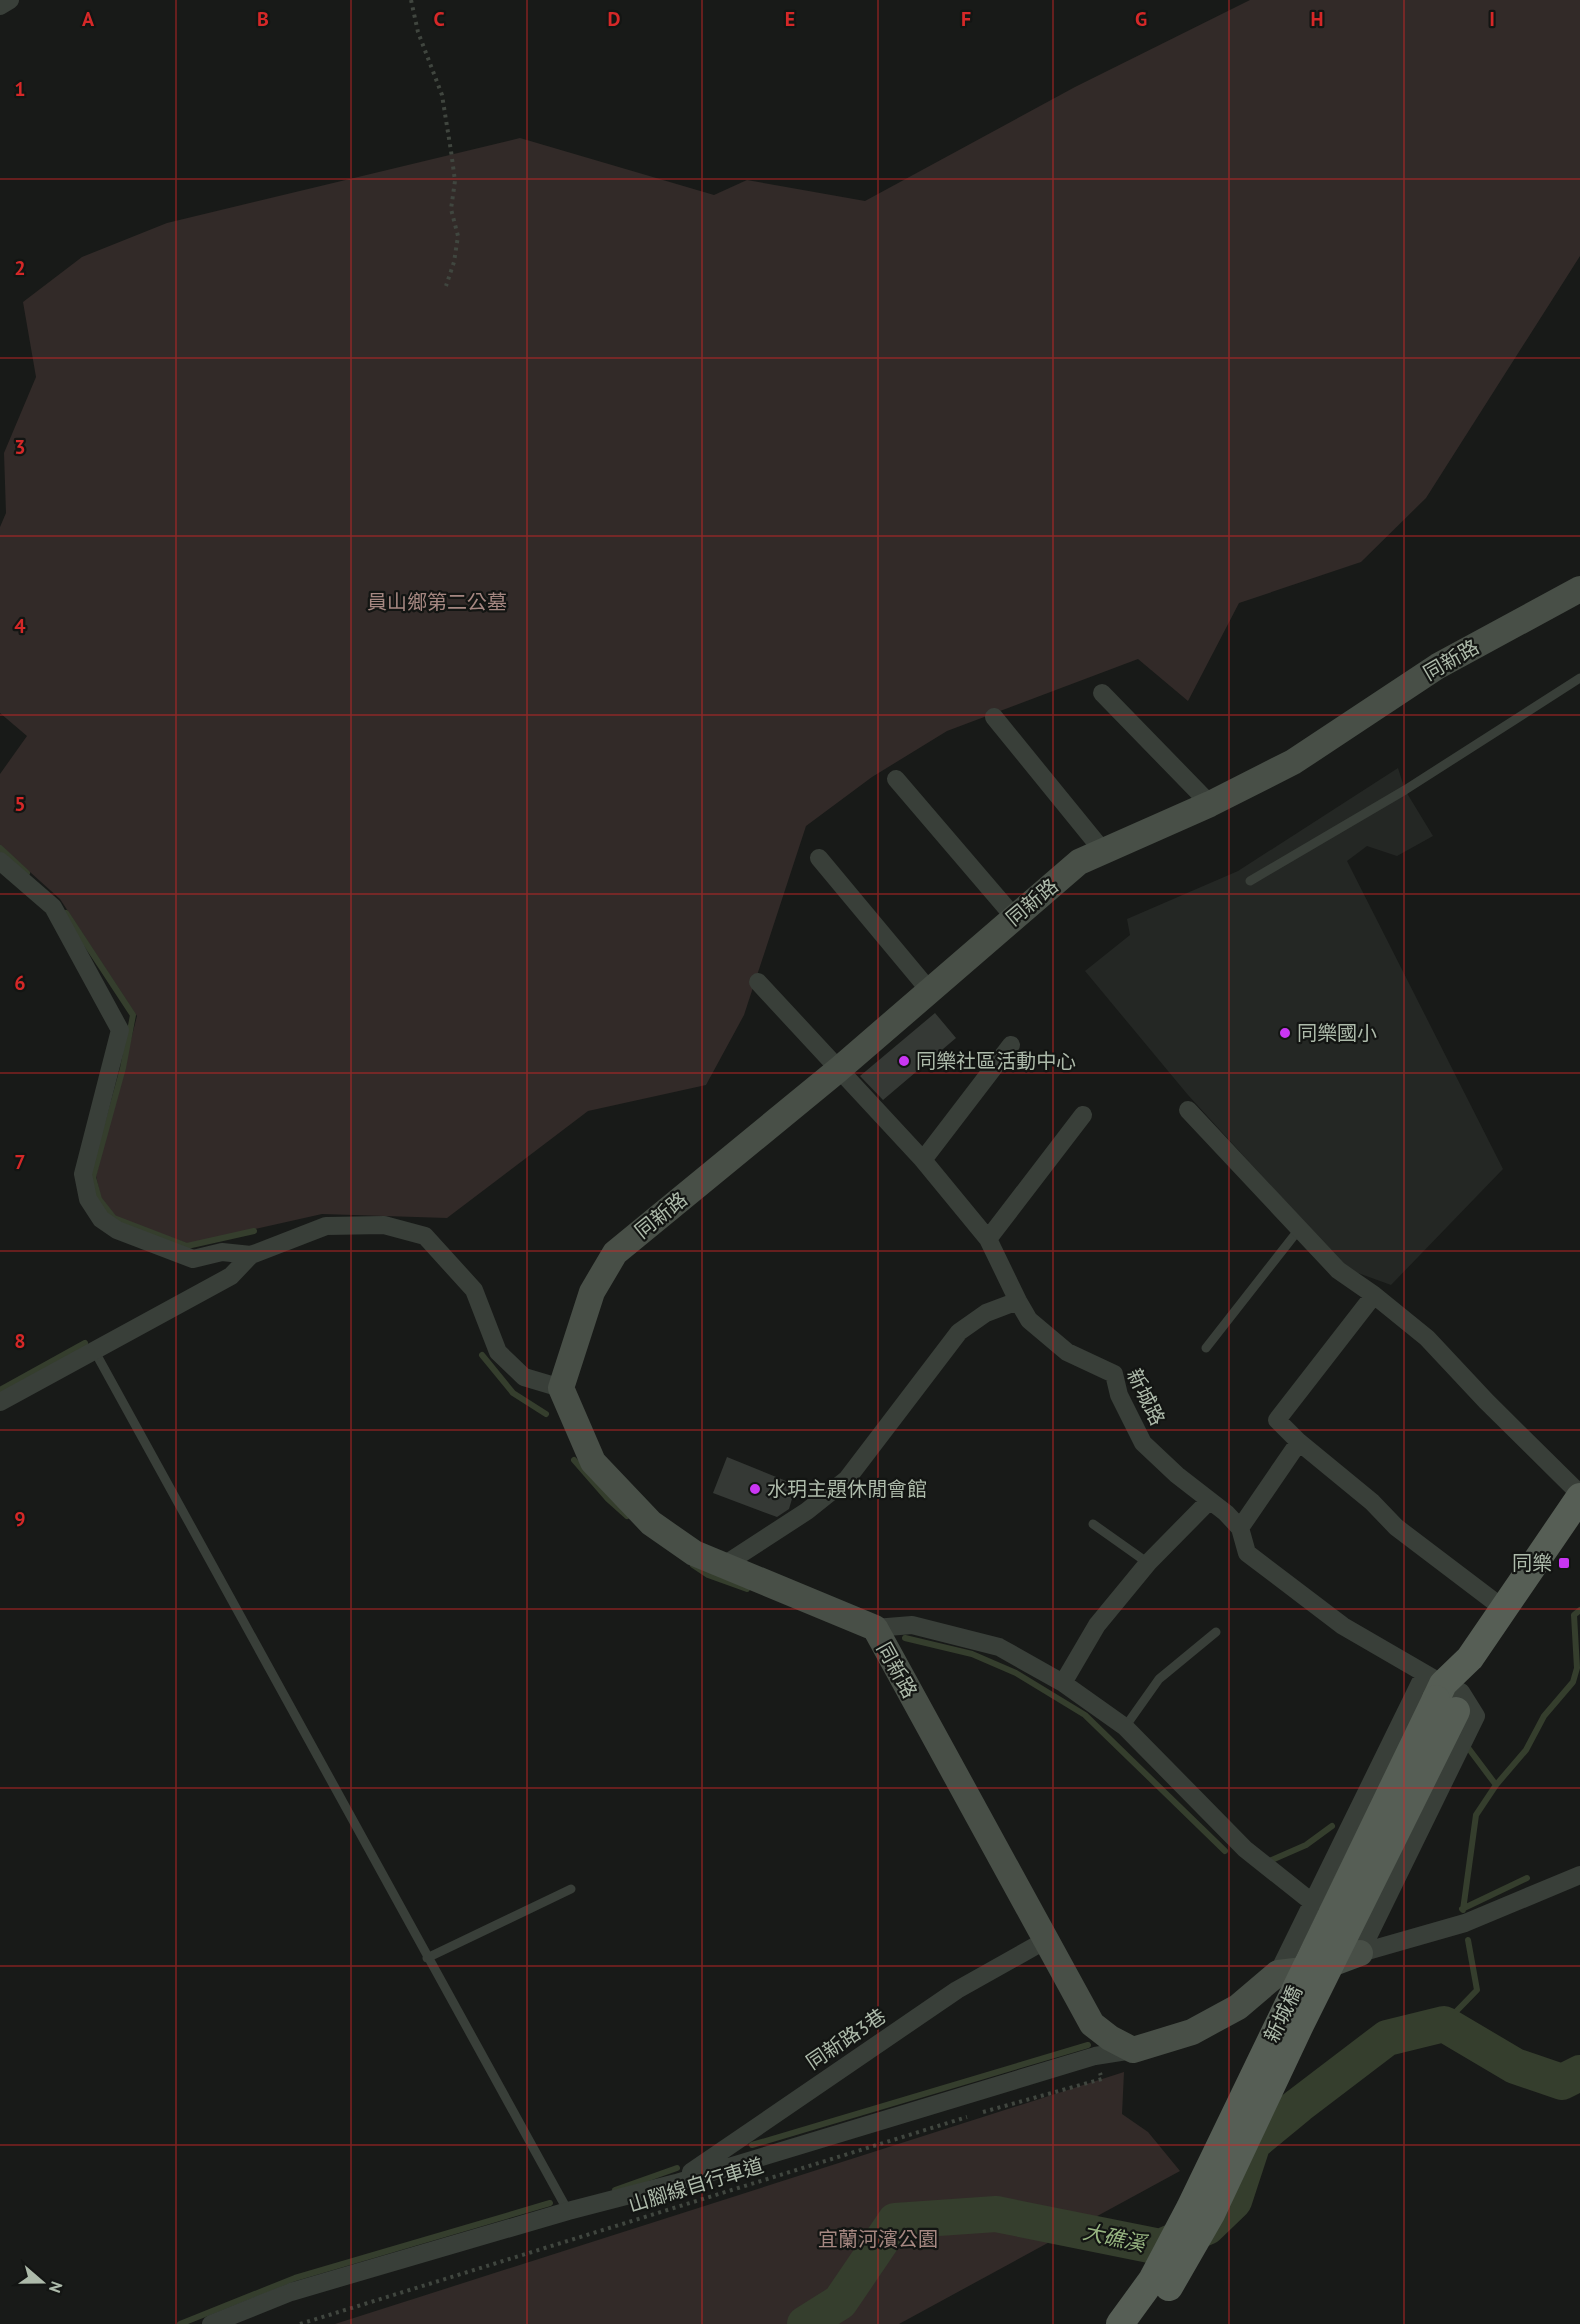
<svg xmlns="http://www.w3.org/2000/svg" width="1580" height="2324" font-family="'PT Sans','Noto Sans TC',sans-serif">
<rect width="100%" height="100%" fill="#181a18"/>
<!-- built -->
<path fill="#242724" d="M1398,768l7,22 28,46 -36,20 -30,-10 -20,15 156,308 -112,116 -44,-16 -159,-174 -103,-124 45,-36 -3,-16 111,-48z"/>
<!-- green -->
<path fill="#322a28" d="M1250,0h330v256l-154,242 -65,64 -122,41 -51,98 -50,-42 -191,72 -75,46 -66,49 -62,189 -38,70 -118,26 -141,107 -125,-4 -133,30 -73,-27 -15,-19 -5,-22 41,-160 -77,-117 -60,-54v-71l27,-38 -27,-23v-186l6,-14 -2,-60 32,-76 -13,-75 59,-45 85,-34 353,-85 194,57 33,-15 118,21 210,-114z
M1124,2072l-2,42 26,18 32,39 -281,153h-564z"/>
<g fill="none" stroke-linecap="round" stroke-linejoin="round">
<!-- stream -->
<path stroke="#353e2d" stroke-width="6" d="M0,848l27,25
M66,913l67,102 -10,53 -30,109 6,22 15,19 73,28 67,-15
M482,1355l31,38 33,21
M0,1390l85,-47
M574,1460l34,39 19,17
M693,1565l15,10 39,14
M905,1638l67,16 44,19 69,42 140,136
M1469,1749l27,36 30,-35 18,-34 29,-34 4,-14 -3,-53 6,-5
M1267,1862l39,-17 26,-19
M1462,1909l65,-31
M1463,1910l13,-95 20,-30
M1444,2024l33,-34 -9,-50
M752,2145l336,-100
M615,2190l62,-22
M180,2324l115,-46 255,-75"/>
<!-- river -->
<path stroke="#353e2d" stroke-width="36" d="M805,2324l35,-22 55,-81 101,-7 164,33 47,-20 27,-26 19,-58 46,-38 88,-67 57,-14 71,42 47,16 18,-9"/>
</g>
<!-- building -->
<path fill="#353935" d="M935,1013l21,25 -73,62 -23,-24z
M727,1457l69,28 -7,24 -12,8 -64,-24z"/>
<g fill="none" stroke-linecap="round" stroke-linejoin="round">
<!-- path -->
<path stroke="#40463f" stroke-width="4" stroke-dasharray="3 4.5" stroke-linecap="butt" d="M411,0l7,32 24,63 9,56 4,30 -4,28 7,27 -4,26 -8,24
M983,2112l119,-33 -2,-6
M300,2324l667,-207"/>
<!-- lane -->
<path stroke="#393f39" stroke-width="9" d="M1250,881l155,-91 175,-112
M1206,1348l94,-120
M94,1350l474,861
M1093,1524l55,39
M1125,1727l34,-48 57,-47
M427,1958l144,-69"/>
<!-- street -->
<path stroke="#393f39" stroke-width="18" d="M0,6l10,-6
M1102,693l108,111
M994,717l109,134
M896,779l118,138
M819,858l110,132
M0,861l53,46 67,123 -37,144 5,25 13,20 16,11 76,29 29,-7 29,3 75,-29 58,-1 41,11 49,54 24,62 26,25 37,11
M758,982l165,178 65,79 30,62 11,19 38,32 47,22 5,21 24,48 34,32 49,38 14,15 7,25 96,73 100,58 18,8 15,24 -116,237
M1188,1110l150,160 36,25 53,43 59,63 94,93
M923,1160l88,-115
M988,1239l95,-124
M1374,1295l-97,125 22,22 73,60 24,25 108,82
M0,1402l231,-126 20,-21
M1240,1528l59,-86
M724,1565l83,-54 40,-32 112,-147 27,-19 32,-12
M875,1628l37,-3 87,22 64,36 62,44 120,122 68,54
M1063,1683l34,-58 51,-62 61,-62
M1360,1953l105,-30 115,-48
M1278,1973l142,-290 21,1
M691,2172l266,-182 89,-50
M211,2324l80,-32 277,-81 108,-28 419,-127 38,-6"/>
<!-- secondary -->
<path stroke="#484f47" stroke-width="26" d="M1360,1953l-40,15 -42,5 -40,34 -46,25 -59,18 -23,-12 -18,-14 -217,-396 -181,-75 -43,-30 -58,-61 -32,-74 31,-96 23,-39 223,-183 241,-208 131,-58 83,-42 145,-96 142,-77"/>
<!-- primary -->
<path stroke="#565e55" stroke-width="28" d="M1436,1699l7,-15 27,-26 110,-161"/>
<!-- primary-bridge -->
<path stroke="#565e55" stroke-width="28" d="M1169,2287l42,-73 89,-189 156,-314
M1120,2324l32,-44 38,-72 246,-509"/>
</g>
<!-- grid -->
<path fill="none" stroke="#d62828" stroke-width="1.5" stroke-opacity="0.55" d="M176,0v2324M351,0v2324M527,0v2324M702,0v2324M878,0v2324M1053,0v2324M1229,0v2324M1404,0v2324M0,179h1580M0,358h1580M0,536h1580M0,715h1580M0,894h1580M0,1073h1580M0,1251h1580M0,1430h1580M0,1609h1580M0,1788h1580M0,1966h1580M0,2145h1580"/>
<!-- markers -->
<g fill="#ca36f3" stroke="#131513" stroke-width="2">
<circle cx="1285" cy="1033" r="6"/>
<circle cx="904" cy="1061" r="6"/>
<circle cx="755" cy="1489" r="6"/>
<rect x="1558" y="1557" width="12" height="12" rx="3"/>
</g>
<g text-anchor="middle" stroke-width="4.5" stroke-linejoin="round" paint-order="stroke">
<!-- park labels -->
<g font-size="20" fill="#a58781" stroke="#131513">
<text x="437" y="609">員山鄉第二公墓</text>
<text x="878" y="2246">宜蘭河濱公園</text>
</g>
<!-- street labels -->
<g font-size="20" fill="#adbaaa" stroke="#131513">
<text transform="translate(1451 660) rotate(-30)" y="7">同新路</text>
<text transform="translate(1032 902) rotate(-40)" y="7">同新路</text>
<text transform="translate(661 1215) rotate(-39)" y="7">同新路</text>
<text transform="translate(1146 1397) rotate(64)" y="7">新城路</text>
<text transform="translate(897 1670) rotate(61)" y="7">同新路</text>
<text transform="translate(1283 2014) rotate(-64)" y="7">新城橋</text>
<text transform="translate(846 2039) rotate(-34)" y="7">同新路3巷</text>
<text transform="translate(696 2185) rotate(-17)" y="7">山腳線自行車道</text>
</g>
<!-- poi labels -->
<g font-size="20" fill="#adbaaa" stroke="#131513" text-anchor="start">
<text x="1297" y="1040">同樂國小</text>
<text x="916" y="1068">同樂社區活動中心</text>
<text x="767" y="1496">水玥主題休閒會館</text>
<text x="1552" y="1570" text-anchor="end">同樂</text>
</g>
<!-- water labels -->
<g font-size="21" font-style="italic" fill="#97b581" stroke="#131513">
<text transform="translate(1114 2238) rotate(12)" y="7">大礁溪</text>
</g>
</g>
<g font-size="20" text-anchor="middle" font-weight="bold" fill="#d62828" stroke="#131513" stroke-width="4.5" stroke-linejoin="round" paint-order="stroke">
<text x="88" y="26">A</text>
<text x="263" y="26">B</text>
<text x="439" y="26">C</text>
<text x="614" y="26">D</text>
<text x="790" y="26">E</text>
<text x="966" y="26">F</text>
<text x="1141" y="26">G</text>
<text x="1317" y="26">H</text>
<text x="1492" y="26">I</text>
<text x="20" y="96">1</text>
<text x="20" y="275">2</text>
<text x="20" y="454">3</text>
<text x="20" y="633">4</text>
<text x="20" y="811">5</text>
<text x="20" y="990">6</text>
<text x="20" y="1169">7</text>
<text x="20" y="1348">8</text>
<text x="20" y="1526">9</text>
</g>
<!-- north arrow -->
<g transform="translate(42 2282) rotate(110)" stroke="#131513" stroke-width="4.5" paint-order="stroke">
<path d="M0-4.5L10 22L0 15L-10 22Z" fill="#adbaaa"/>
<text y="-9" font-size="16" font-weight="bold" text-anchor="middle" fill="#adbaaa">N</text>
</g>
</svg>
